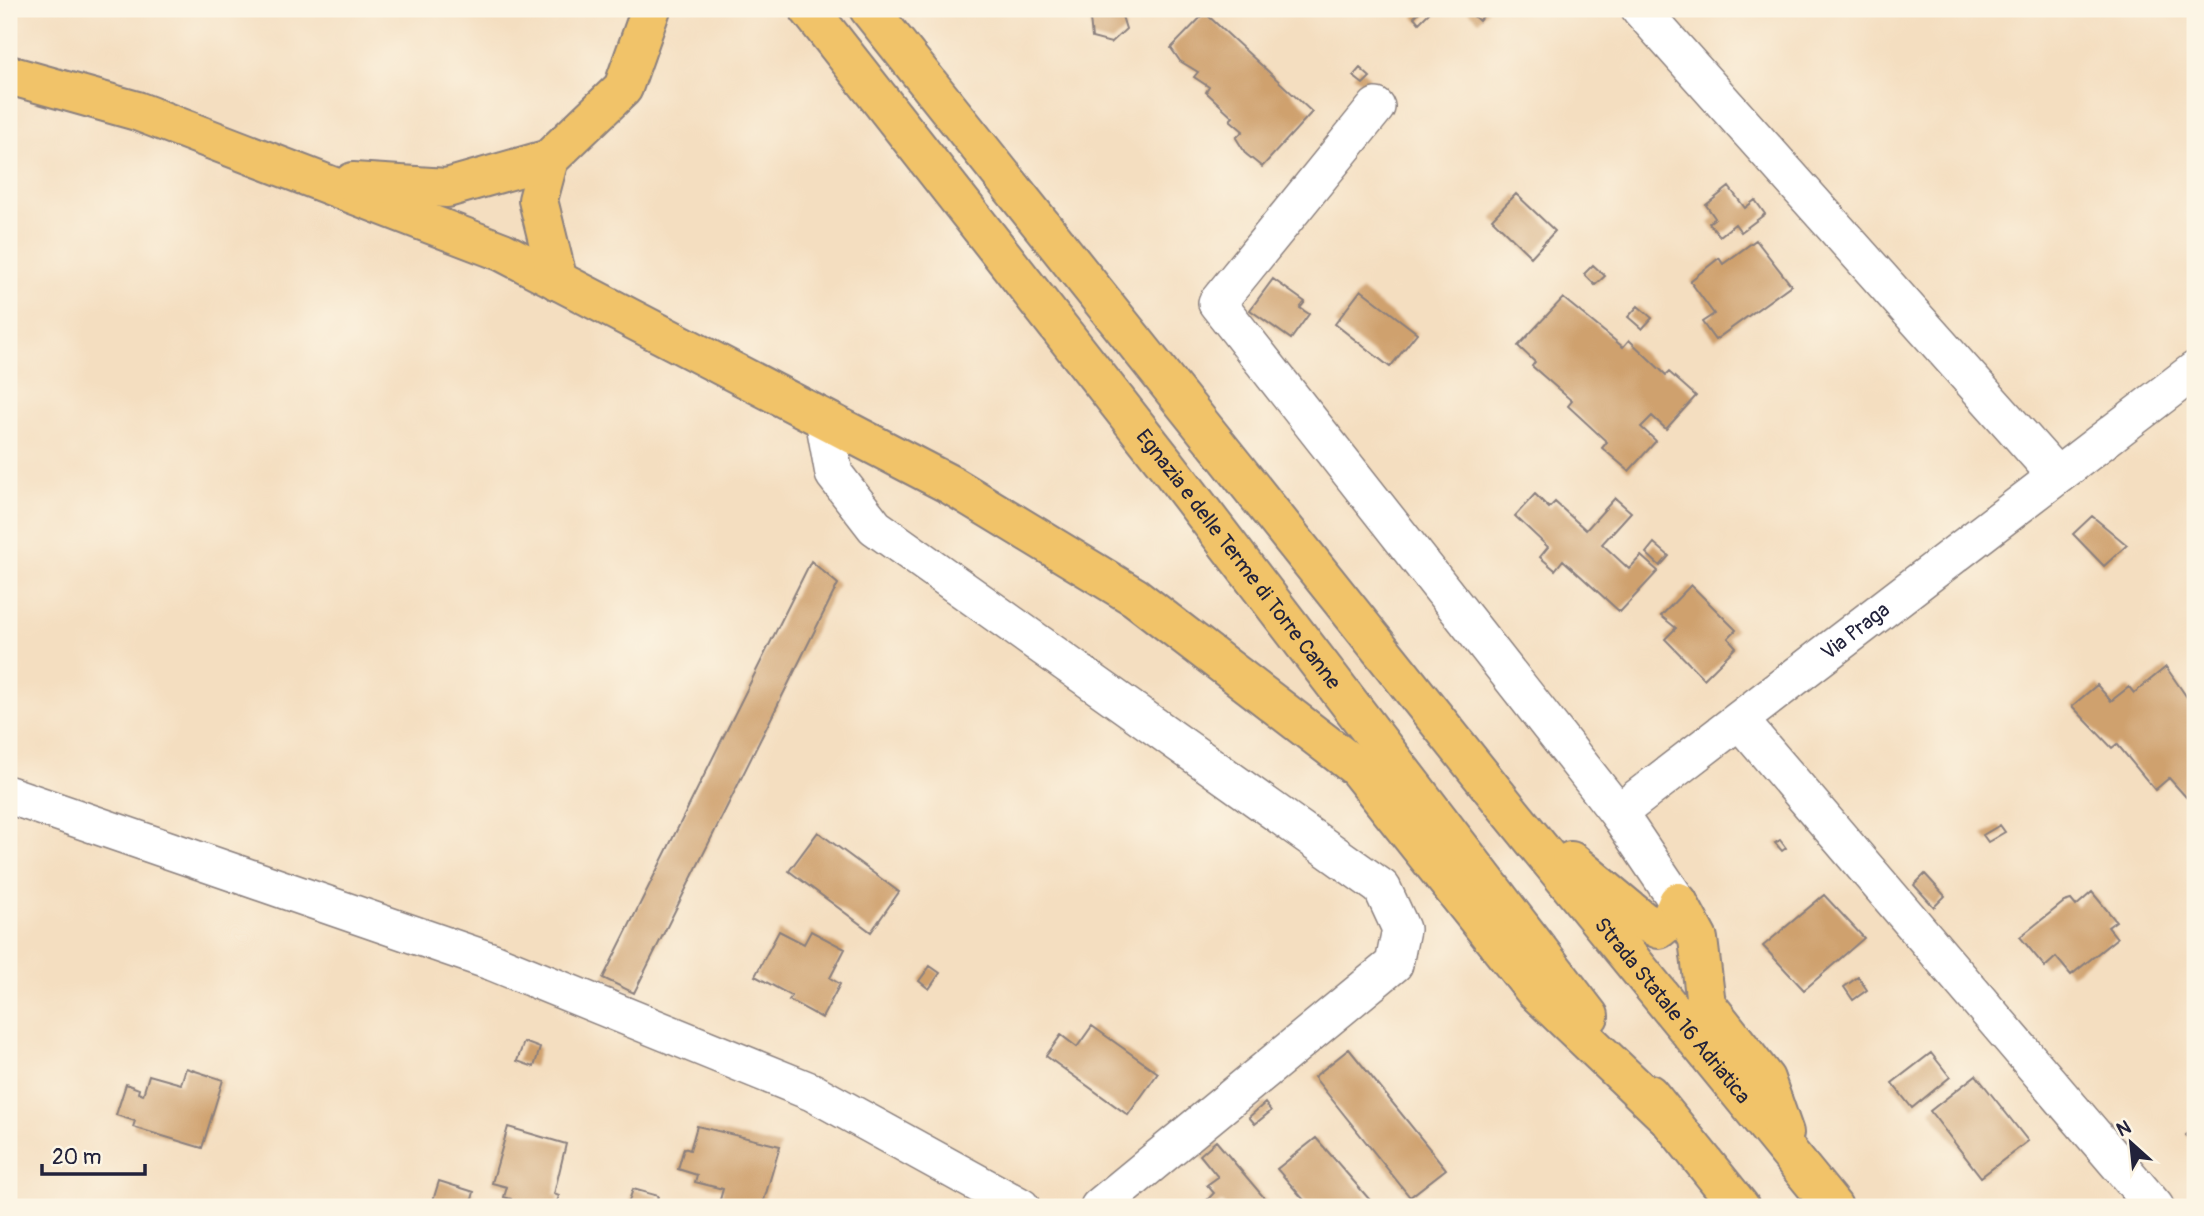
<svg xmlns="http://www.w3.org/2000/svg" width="2204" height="1216" font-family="Pangolin,sans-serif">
<rect width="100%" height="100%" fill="#fcf5e5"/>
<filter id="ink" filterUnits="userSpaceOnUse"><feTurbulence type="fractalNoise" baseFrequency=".0143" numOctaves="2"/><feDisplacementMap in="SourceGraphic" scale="14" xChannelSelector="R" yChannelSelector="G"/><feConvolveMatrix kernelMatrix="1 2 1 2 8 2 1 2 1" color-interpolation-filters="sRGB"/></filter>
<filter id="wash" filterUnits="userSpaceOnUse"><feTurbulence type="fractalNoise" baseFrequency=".00686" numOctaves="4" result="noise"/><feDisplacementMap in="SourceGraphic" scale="28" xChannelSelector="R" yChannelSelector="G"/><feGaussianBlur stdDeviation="1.57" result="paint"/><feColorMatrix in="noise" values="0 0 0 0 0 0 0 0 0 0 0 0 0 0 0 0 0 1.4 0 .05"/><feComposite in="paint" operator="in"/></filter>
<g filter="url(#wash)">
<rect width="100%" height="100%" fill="#f4dec0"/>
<g id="blocks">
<!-- building -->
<path fill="#cfa16e" d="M1101,9l20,4 5,16 -15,14 -19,-5 -2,-19z
M1422,9l7,4 -10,10 -5,-6z
M1466,9h23l-10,12z
M1205,13l107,99 -50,55 -16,-13 -10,-16 7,-7 -13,-11 3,-3 -27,-25 3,-5 -15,-10 4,-5 -18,-11 -9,-13z
M1360,68l10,9 -7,7 -10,-8z
M1729,187l16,21 10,-8 10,14 -24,18 -6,-8 -15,12 -11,-13 6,-5 -9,-13z
M1516,194l39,37 -24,26 -39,-38z
M1756,240l35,45 -76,55 -13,-18 12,-8 -24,-33 29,-23 4,6z
M1593,265l12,11 -10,9 -11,-11z
M1273,279l32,23 -5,6 9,6 -18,25 -41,-29z
M1361,290l56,43 -27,34 -55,-43z
M1563,298l60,49 6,-7 37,35 3,-3 27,24 -30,33 -14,-13 -11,11 15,14 -27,30 -27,-23 5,-6 -39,-36 4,-5 -40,-35 3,-4 -17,-16z
M1638,306l14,12 -10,11 -14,-12z
M1535,494l14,14 6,-6 31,28 29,-32 16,14 -29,32 27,25 12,-13 17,15 -38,41 -57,-52 -8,10 -15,-13 8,-10 -33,-31z
M2092,516l35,29 -23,21 -31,-32z
M1654,543l15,13 -9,10 -14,-13z
M811,561l27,23 -204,409 -31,-15z
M1691,585l45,45 -8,8 8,9 -32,32 -39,-40 11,-11 -15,-12z
M2166,667l29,42v80l-9,8 -17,-19 -14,12 -38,-46 -5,4 -40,-42 25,-21 14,16 18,-14 5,6z
M2000,825l5,7 -17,10 -5,-7z
M818,832l81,60 -28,40 -82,-61z
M1780,840l6,8 -4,3 -7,-8z
M1925,874l20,22 -11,11 -20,-22z
M2092,892l24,29 -8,6 9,11 -46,37 -15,-18 -11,10 -25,-30 44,-35 7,-2 5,6z
M1824,895l40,43 -60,52 -41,-44z
M779,931l25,13 7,-13 34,18 -15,29 10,6 -18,34 -33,-18 3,-4 -37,-20z
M930,966l10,7 -11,16 -10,-8z
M1858,977l9,13 -14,10 -9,-13z
M1092,1026l66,47 -30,42 -82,-59 15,-21 16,12z
M524,1042l16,6 -6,19 -17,-6z
M1349,1049l97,120 -36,28 -96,-120z
M1931,1053l19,24 -38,31 -20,-25z
M186,1068l37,12 -21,68 -69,-21 2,-6 -19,-6 10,-31 13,5 -1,4 5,2 6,-20 32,9z
M1976,1075l52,66 -47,36 -51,-66z
M1265,1103l6,8 -16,13 -6,-7z
M697,1126l83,20 -18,61h-44l5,-18 -28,-7 2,-7 -19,-6 6,-21 6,2z
M508,1127l58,17 -12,50 5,2 -4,11h-46l2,-8 -7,-2 3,-10 -15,-4z
M2195,1127v19l-9,-11z
M1316,1138l60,69h-66l-33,-38z
M1216,1141l56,66h-46l-4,-4 -9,4 -6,-7 7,-7 -7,-8 11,-8 -18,-22z
M439,1181l35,11 -4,15h-39z
M633,1189l25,7 -3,11h-28z"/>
</g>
</g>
<g filter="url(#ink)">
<use href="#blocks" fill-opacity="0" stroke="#8b807e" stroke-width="2"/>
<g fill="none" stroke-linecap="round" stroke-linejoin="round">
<defs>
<g id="minor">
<path d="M1640,9l416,466"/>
<path d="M1376,107l-159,196 401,510 60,89"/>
<path d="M824,419l10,55 41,53 507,361 19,41 -7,35 -295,243"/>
<path d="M1740,721l415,486"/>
<path d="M9,795l484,167 319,130 209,115"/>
<path id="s1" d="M1618,813l577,-443"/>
</g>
<g id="highway">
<path id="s2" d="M809,9l357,455 423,552"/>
<path id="s3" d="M869,9l643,805 321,393"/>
<path d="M9,75l128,36 366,141 448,233 184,112 221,170 178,223 130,124"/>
<path d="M549,159l-11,41 20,81"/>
<path d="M353,182l94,6 102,-29 74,-71 28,-79"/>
<path d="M1571,861l72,60 16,8 11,-9 8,-18"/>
<path d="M1678,902l20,37 8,65 59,75 19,54"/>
<path d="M1649,1094l91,113"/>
</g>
</defs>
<!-- minor casing -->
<use href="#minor" stroke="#8b807e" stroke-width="40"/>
<!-- highway casing -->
<use href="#highway" stroke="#8b807e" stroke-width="42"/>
<!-- minor -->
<use href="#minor" stroke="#fff" stroke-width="37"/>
<!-- highway -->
<use href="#highway" stroke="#f1c369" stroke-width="38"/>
</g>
</g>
<g text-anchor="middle" stroke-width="6" stroke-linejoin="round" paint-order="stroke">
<!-- street labels -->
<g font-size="21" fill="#22223b" stroke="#fcf5e5">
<text dy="7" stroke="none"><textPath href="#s2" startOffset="698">Egnazia e delle Terme di Torre Canne</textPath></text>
<text dy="7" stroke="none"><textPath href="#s1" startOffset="299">Via Praga</textPath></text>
<text dy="7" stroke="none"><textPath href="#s3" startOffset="1284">Strada Statale 16 Adriatica</textPath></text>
</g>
</g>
<!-- margin -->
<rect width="2204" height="1216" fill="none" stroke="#fcf5e5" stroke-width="35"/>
<!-- north arrow -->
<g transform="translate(2131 1143) rotate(333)" stroke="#fcf5e5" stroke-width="5" paint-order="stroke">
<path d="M0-5L12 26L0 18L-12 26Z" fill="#22223b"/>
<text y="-10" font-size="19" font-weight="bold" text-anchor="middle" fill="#22223b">N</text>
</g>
<!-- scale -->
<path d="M42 1164v10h103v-10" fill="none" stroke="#22223b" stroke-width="3.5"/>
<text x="52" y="1164" font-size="21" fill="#22223b" stroke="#fcf5e5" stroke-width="5" paint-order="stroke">20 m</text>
</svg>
